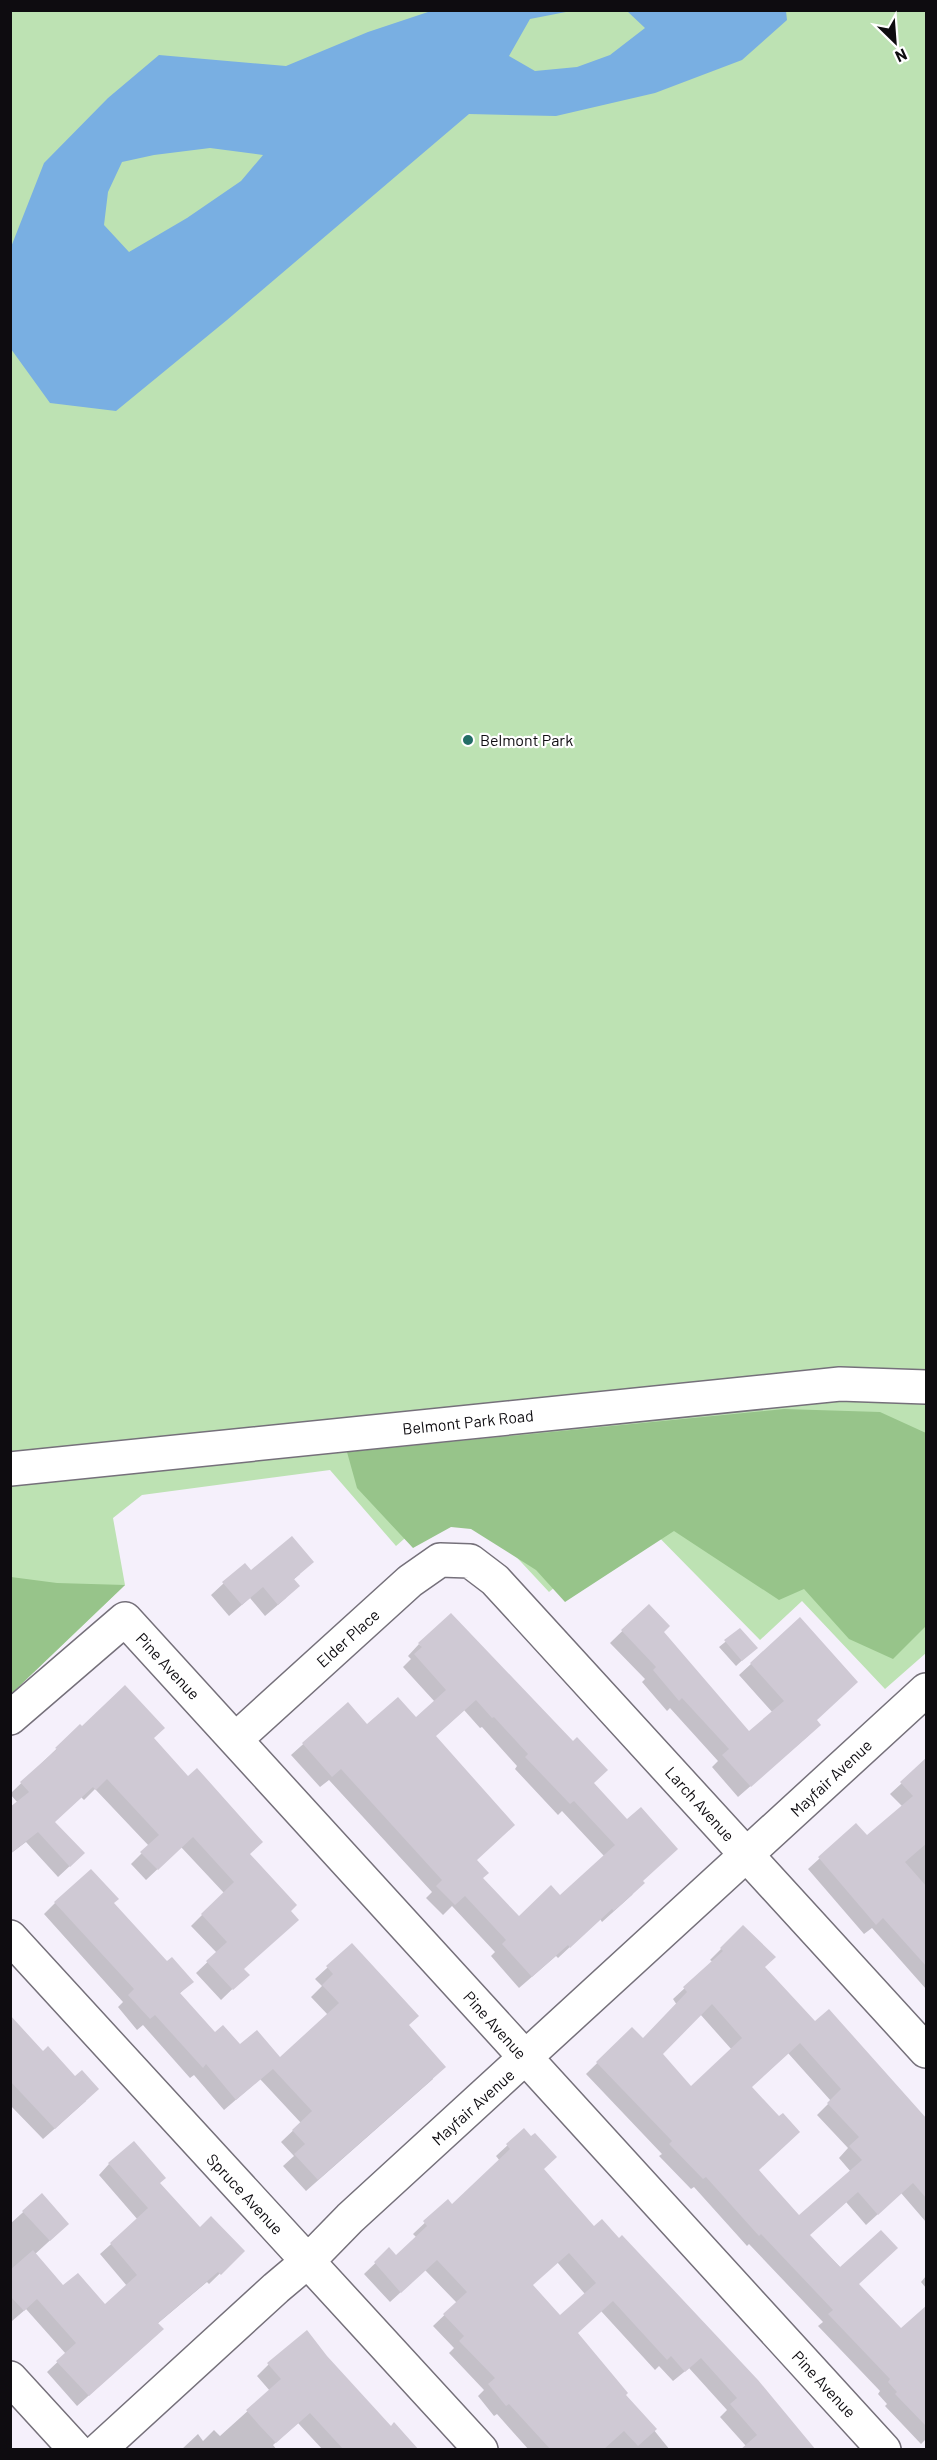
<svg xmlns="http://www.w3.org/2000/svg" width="937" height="2460" font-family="Barlow,sans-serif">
<rect width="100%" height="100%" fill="#f5f0fb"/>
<!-- green -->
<path fill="#bde2b3" d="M10,11h916v1642l-41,36 -83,-88 -42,39 -121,-123 -90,75 -92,-99 -61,53 -66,-76 -188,25 -29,23 12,67 -114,109z"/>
<!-- forest -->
<path fill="#97c48a" d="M784,1409l96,3 46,21v193l-33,33 -44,-20 -45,-50 -25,11 -105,-69 -109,71 -29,-32 -65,-41 -20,-2 -38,21 -56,-60 -10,-36z
M11,1577l46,6 68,2 -114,109z"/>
<!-- water -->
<path fill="#79afe2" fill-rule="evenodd" d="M431,11h140l-41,8 -21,37 26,15 42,-4 33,-12 35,-27 -18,-17h159l1,9 -45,40 -87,33 -99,23 -87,-2 -242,206 -111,91 -66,-8 -39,-54v-102l33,-84 64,-65 51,-43 127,11 82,-34zM210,148l53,7 -22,26 -54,37 -58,34 -25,-27 4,-33 14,-30 32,-7z"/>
<!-- shadow -->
<path fill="#0003" fill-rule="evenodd" d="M251,1572l49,2 -7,6 -7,18 -21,18 -15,-18 -21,18 -18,-21 13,-12z
M648,1606l14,26 87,101 24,-20 -34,-38 61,-56 15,101 -7,16 -70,61 -26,-30 6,-6 -48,-53 -3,3 -25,-29 3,-3 -35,-36z
M740,1630l10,23 -14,13 -17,-19z
M419,1644l173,139 49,98 -9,14 -30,27 -2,-3 -42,39 -2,-2 -37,32 -28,-32 4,-4 -43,-46 -9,9 -17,-17 6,-6 -103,-112 -9,7 -29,-32 57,-51 19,23 49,-8 19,-17 -32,-35 8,-8 -3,-3zM464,1710l16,18 2,-1 35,39 -2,3 43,46 4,-4 42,45 -44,41 -41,21 -37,-40 -47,-142z
M80,1726l72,12 96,116 -5,116 4,5 -26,25 -25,-27 21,-20 -26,-27 33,-33 -43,-46 -35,33 -15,-16 18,-18 -54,-57 -11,11 -3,-3 -27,25 18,42 -14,13 -32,-35 -16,12v-45l8,-6 -8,-9z
M926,1761v228l-54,-61 -8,6 -56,-65 48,-44 11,13 36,-31 -13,-13z
M55,1903l57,1 55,59 25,19 -13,12 36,40 25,12 40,13 48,-44 -17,-18 11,-11 -7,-7 37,-34 55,80 26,54 -127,112 -23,-25 11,-10 -13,-14 20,-19 -41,-44 -36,31 -30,-35 -4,3 -47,-53 -6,5 -19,-23 5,-5 -79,-88z
M743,1927l20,40 52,56 111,97v102l-25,-29 -35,32 -20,-23 -37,33 92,95 25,-23v132l-5,5 -36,-38 2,-2 -9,-10 2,-3 -62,-65 5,-4 -74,-78 -2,2 -53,-59 -3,2 -32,-33 3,-2 -76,-80 46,-45 11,11 34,-35 -4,-6 40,-37 -3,-2zM700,2014l32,36 -41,38 -30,-34zM788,2053l43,48 -14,14 31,33 -9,10 12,14 -52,45 -42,-46 -6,-84z
M10,2017l76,84 -43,38 -33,-34z
M524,2130l18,40 52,58 189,184 -37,34 -26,-29 7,-7 -38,-42 -16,13 -14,-15 -4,4 -54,-59 -25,23 94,116h-141l-32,-36 -3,2 -16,-20 6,-6 -35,-37 5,-5 -21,-22 24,-23 -32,-33 -35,32 -26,-28 25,-24 7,7 21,-19 -4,-4 35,-33 4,5 48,-45 -4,-5zM557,2262l28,32 -25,23 -29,-32z
M109,2164l50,19 41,46 43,22 -34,33 -2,-2 -50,42 -6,16 -74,66 -30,-34 19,-18 -40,-45 -14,12 -2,-2v-95l32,-29 15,39 -23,21 29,33 42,18 22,-20 -27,-32 38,-34 -39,-45z
M926,2276v12l-5,-6z
M326,2357l65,71 26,22h-94l-25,-27 -25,22 4,5h-96l17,-16 5,7 11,-11 6,6 50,-45 -13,-15 12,-12z"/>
<!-- building -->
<path fill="#cfc9d4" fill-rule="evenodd" d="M292,1536l22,26 -20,17 6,7 -22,19 -15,-18 -21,18 -20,-23 23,-19 6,7z
M649,1604l21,22 -6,6 85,99 35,-30 -34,-38 50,-46 58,65 -41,38 4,5 -70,62 -29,-32 7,-6 -47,-51 -3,3 -26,-31 3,-3 -35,-37z
M451,1613l122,128 4,-4 31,33 -14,13 33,36 14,-12 37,42 -35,32 2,2 -31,28 -2,-2 -42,39 -2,-3 -36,32 -30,-33 4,-4 -41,-44 -10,9 -19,-19 6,-6 -101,-111 -9,8 -30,-34 46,-41 19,22 31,-27 18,20 30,-27 -32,-36 8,-7 -4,-4zM476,1700l16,18 2,-1 34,37 -3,3 45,47 4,-3 41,44 -55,50 -9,-10 -32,31 -36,-38 6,-5 -12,-13 38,-35 -79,-89z
M740,1628l18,20 -16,13 -18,-21z
M125,1685l40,43 -11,10 34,38 9,-8 66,74 -13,12 47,51 -6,6 8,9 -55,49 6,6 -17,15 -27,-29 21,-19 -26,-28 33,-32 -41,-45 -35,33 -18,-18 19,-17 -52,-56 -11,11 -3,-3 -38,35 30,31 -15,14 -32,-35 -28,22v-47l19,-15 -9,-10 37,-33 -2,-1 25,-24 2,2z
M927,1757v86l-22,19 22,25v80l-44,-49 -7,7 -58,-68 38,-34 11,12 46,-39 -13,-14z
M91,1869l28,30 -5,4 53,58 5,-4 22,25 -14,11 35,39 8,-7 17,19 17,-14 23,27 59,-54 -17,-18 11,-11 -7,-8 26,-23 67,73 -10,9 37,42 -128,113 -24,-26 11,-10 -13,-14 20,-19 -39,-42 -37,31 -30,-36 -3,4 -48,-53 -5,4 -22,-24 6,-6 -80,-87z
M743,1925l33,32 -11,10 50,54 14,-12 98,110v80l-14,-16 -35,32 -20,-23 -48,43 30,32 41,-37 17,18 -39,36 42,44 26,-23v122l-32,-33 2,-2 -9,-10 2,-3 -62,-65 5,-4 -72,-76 -2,2 -53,-59 -3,2 -34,-35 3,-3 -76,-79 36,-35 11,11 44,-46 -4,-5 40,-36 -3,-3zM712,2004l30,34 -51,48 -28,-32zM800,2043l41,46 -14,14 32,34 -10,9 13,14 -63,55 -40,-45 41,-38 -17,-19 -4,3 -27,-29z
M10,2015l33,36 5,-5 27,30 7,-6 17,19 -44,40 -45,-48z
M524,2128l7,8 4,-3 22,24 -13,12 50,57 8,-7 17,19 3,-3 136,145 58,70h-76l17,-15 -27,-31 7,-6 -36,-40 -16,14 -14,-16 -4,4 -54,-59 -35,32 50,60 -2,2 31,34 -19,17 -14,-15 -21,19h-52l-42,-46 -3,2 -18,-22 7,-6 -36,-37 5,-5 -21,-22 24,-22 -30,-32 -36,33 -27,-31 15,-15 7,8 31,-29 -4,-5 25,-22 4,5 58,-55 -4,-5zM569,2253l27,30 -36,32 -27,-30z
M134,2141l32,37 -6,5 40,44 11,-11 34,35 -24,24 -3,-3 -60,51 6,6 -75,67 -33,-35 20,-18 -39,-44 -13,12 -14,-15v-26l23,-20 30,35 15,-12 27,31 32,-29 -27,-32 38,-35 -40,-45z
M42,2193l27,31 -19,17 -28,-30z
M307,2330l20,26 64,70 3,-4 25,28h-75l-34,-37 -34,30 -17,-18 -13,-15 35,-31 -14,-16z"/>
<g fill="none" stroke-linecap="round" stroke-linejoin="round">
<defs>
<path id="minor" d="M10,1469l830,-85 86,3
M10,1718l115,-99 759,831
M236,1739l174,-158 30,-21 30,1 25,19 431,471
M10,1937l471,513
M10,2378l66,72
M99,2450l177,-162 32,-27 42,-43 576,-528"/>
</defs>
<!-- minor casing -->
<use href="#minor" stroke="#75707a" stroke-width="36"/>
<!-- minor -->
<use href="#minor" stroke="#fff" stroke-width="33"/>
</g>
<!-- markers -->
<circle fill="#236d66" stroke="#fff" stroke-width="2" cx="468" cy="740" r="6"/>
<g text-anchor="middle" stroke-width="4.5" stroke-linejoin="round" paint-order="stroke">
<!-- poi labels -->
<g font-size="16" fill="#0e0c10" stroke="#fff" text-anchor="start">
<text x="480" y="746">Belmont Park</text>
</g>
<!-- street labels -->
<g font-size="16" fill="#0e0c10" stroke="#fff">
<text transform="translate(468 1422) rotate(-6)" y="6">Belmont Park Road</text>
<text transform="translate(348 1638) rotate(-42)" y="6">Elder Place</text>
<text transform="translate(168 1666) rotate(47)" y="6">Pine Avenue</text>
<text transform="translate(831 1778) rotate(-43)" y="6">Mayfair Avenue</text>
<text transform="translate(700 1804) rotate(48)" y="6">Larch Avenue</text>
<text transform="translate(495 2025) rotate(48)" y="6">Pine Avenue</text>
<text transform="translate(473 2107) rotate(-42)" y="6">Mayfair Avenue</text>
<text transform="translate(245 2194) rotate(47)" y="6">Spruce Avenue</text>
<text transform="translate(824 2384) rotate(47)" y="6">Pine Avenue</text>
</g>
</g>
<!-- border -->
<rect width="937" height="2460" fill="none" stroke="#0e0c10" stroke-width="24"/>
<!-- north arrow -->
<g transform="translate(895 42) rotate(155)" stroke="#ffffff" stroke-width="4.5" paint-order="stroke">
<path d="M0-4.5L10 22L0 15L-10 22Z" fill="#0e0c10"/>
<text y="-9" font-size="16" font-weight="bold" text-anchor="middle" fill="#0e0c10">N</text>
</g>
</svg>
